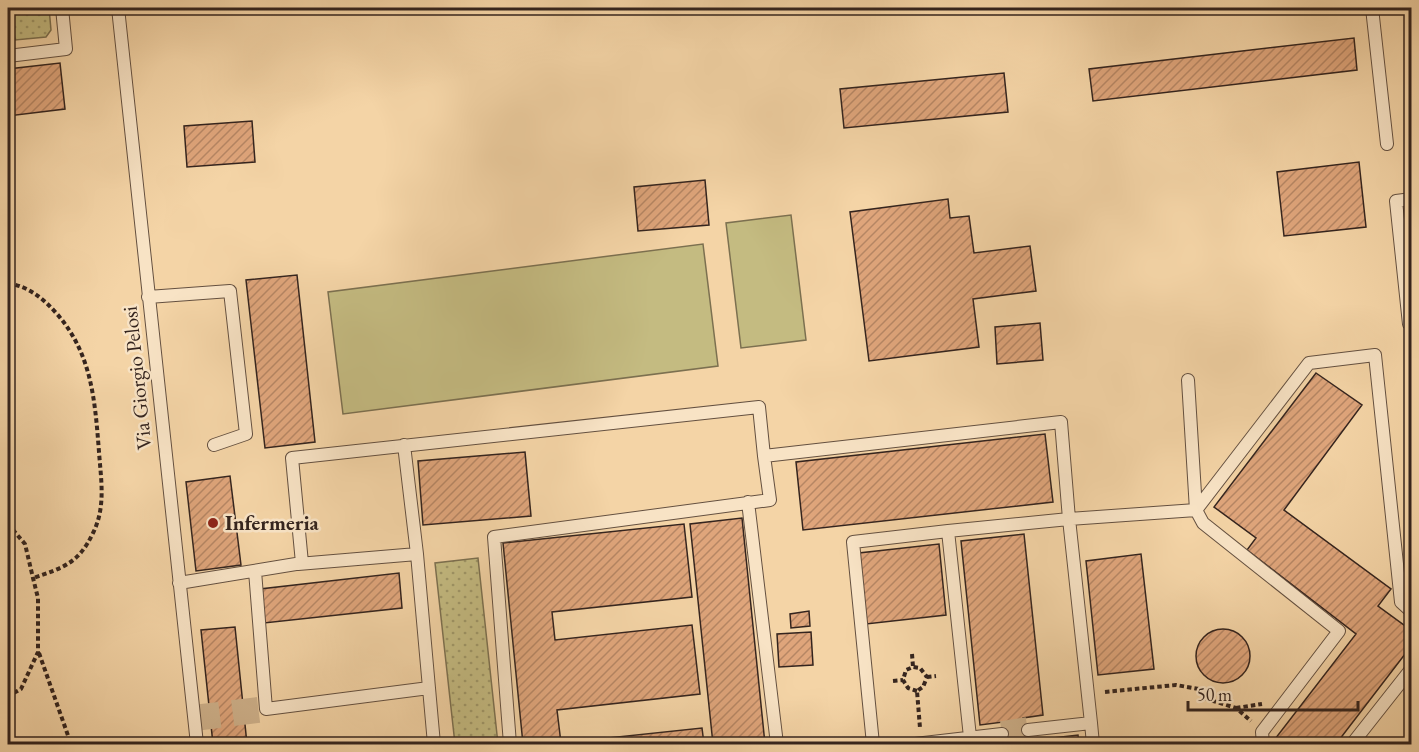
<svg xmlns="http://www.w3.org/2000/svg" width="1419" height="752" font-family="'EB Garamond',serif">
<defs>
<pattern id="grass-dots" width="8" height="8" patternUnits="userSpaceOnUse" patternTransform="scale(1.5)"><rect width="8" height="8" fill="#c4bb81"/><path d="M2 2h.1M6 6h.1" fill="none" stroke="#a09869" stroke-width="1.8" stroke-linecap="round"/></pattern>
<pattern id="building-hatch" width="6" height="6" patternUnits="userSpaceOnUse" patternTransform="scale(1.5)"><rect width="6" height="6" fill="#dfa57b"/><path d="M-1 1l2-2M0 6l6-6M5 7l2-2" fill="none" stroke="#b68664"/></pattern>
</defs>
<rect width="100%" height="100%" fill="#f4d4a6"/>
<filter id="stains"><feTurbulence type="fractalNoise" baseFrequency=".00333" numOctaves="4"/><feColorMatrix values="0 0 0 0 .2 0 0 0 0 .09 0 0 0 0 .02 0 0 0 .5 -.17"/></filter>
<radialGradient id="worn" r=".72"><stop offset=".6" stop-color="#630" stop-opacity="0"/><stop offset="1" stop-color="#630" stop-opacity=".3"/></radialGradient>
<!-- grass -->
<path fill="url(#grass-dots)" stroke="#7c7050" stroke-width="1.5" d="M11,8h38l2,22 -5,7 -31,3z
M478,558l20,186h-43l-20,-181z"/>
<!-- garden -->
<path fill="#c4bb81" stroke="#7c7050" stroke-width="1.5" d="M791,215l15,125 -65,8 -15,-125z
M703,244l15,122 -375,48 -15,-122z"/>
<!-- building -->
<path fill="url(#building-hatch)" stroke="#34241e" stroke-width="1.5" d="M1354,38l3,32 -264,31 -4,-32z
M60,63l5,46 -57,7v-47z
M1004,73l4,39 -164,16 -4,-39z
M252,121l3,41 -68,5 -3,-41z
M1359,162l7,65 -82,9 -7,-64z
M705,180l4,45 -71,6 -4,-44z
M948,199l2,19 19,-2 5,37 56,-7 6,45 -63,8 6,48 -110,14 -19,-149z
M297,275l18,167 -50,6 -19,-168z
M1040,323l3,37 -46,4 -2,-37z
M1316,373l46,32 -78,105 107,79 -13,17 34,25v14l-76,99h-53l-8,-5 81,-105 -109,-84 9,-12 -42,-31z
M1045,434l8,68 -250,28 -7,-68z
M525,452l6,64 -108,9 -5,-64z
M230,476l11,89 -45,6 -10,-89z
M742,518l23,226h-52l-23,-220z
M684,524l8,73 -140,15 3,28 137,-15 8,69 -143,16 4,33 141,-15 2,16h-181l-20,-201z
M1024,534l19,181 -20,3 3,23 52,-6 1,9h-73l-3,-22 -23,3 -19,-184z
M939,544l7,71 -80,9 -7,-71z
M1141,554l13,115 -56,6 -12,-114z
M399,573l3,35 -138,15 -4,-34z
M809,611l1,15 -19,2 -1,-14z
M235,627l12,117h-34l-12,-114z
M1196 656a27 27 0 1 1 54 0a27 27 0 1 1-54 0Z
M811,632l2,33 -34,2 -2,-33z"/>
<g fill="none" stroke-linecap="round" stroke-linejoin="round">
<!-- minor-tunnel -->
<path stroke="#ceb18b" stroke-width="26" stroke-dasharray="26 13" stroke-linecap="butt" d="M194,718l72,-9
M1002,734l26,-4"/>
<defs>
<path id="service" d="M118,8l79,736
M1372,8l15,136
M8,56l58,-7 -4,-41
M1412,199l-16,2 13,123 3,-1
M148,297l82,-6 16,143 -32,11
M1188,380l8,130 113,-147 66,-8 26,247 11,10
M748,502l29,242
M417,554l17,190
M298,564l119,-10 -13,-109
M255,571l11,138 163,-21
M179,583l123,-20 -10,-105 467,-51 5,49 297,-34 8,97 127,-9 7,13 136,108 -77,101 1,12
M1091,723l2,21
M970,737l-22,-206 121,-12 22,204 -63,7
M510,744l-16,-207 276,-37 -6,-44
M873,744l-20,-202 95,-11
M915,744l87,-10
M1352,744l60,-76"/>
</defs>
<!-- service casing -->
<use href="#service" stroke="#645040" stroke-width="14"/>
<!-- path -->
<path stroke="#34241e" stroke-width="4" stroke-dasharray="4.5 3" stroke-linecap="butt" d="M8,283c21,4 35,15 49,31 35,40 38,87 42,138 2,28 7,55 -6,81 -14,30 -30,35 -60,45
M8,524l17,20 8,34 5,20v54l-17,37 -13,7
M39,653l32,91
M912,654l1,13
M927,677l9,-1
M893,681l10,-1
M917,691l-9,-3 -5,-8 3,-10 7,-3 7,1 7,9 -4,10 -6,4 3,37
M1105,692l71,-7 23,4 8,10 29,9 15,13
M1236,708l26,-4"/>
<!-- service -->
<use href="#service" stroke="#f8e3c5" stroke-width="12"/>
</g>
<!-- markers -->
<circle fill="#8f2418" stroke="#f8e3c5" stroke-width="2" cx="213" cy="523" r="6"/>
<g text-anchor="middle" stroke-width="5" stroke-linejoin="round" paint-order="stroke">
<!-- street labels -->
<g font-size="21" fill="#34241e" stroke="#f8e3c5">
<text transform="translate(137 378) rotate(-96)" y="7">Via Giorgio Pelosi</text>
</g>
<!-- poi labels -->
<g font-size="21" font-weight="bold" fill="#34241e" stroke="#f8e3c5" text-anchor="start">
<text x="225" y="530">Infermeria</text>
</g>
</g>
<!-- margin -->
<rect width="1419" height="752" fill="none" stroke="#f4d4a6" stroke-width="30"/>
<rect x="9" y="9" width="1401" height="734" fill="none" stroke="#34241e" stroke-width="3"/>
<rect x="15" y="15" width="1389" height="722" fill="none" stroke="#34241e" stroke-width="1.5"/>
<!-- scale -->
<path d="M1188 701v9h170v-9" fill="none" stroke="#34241e" stroke-width="3"/>
<text x="1197" y="701" font-size="18" fill="#34241e" stroke="#f8e3c5" stroke-width="4.5" paint-order="stroke">50 m</text>
<rect width="100%" height="100%" filter="url(#stains)"/>
<rect width="100%" height="100%" fill="url(#worn)"/>
</svg>
